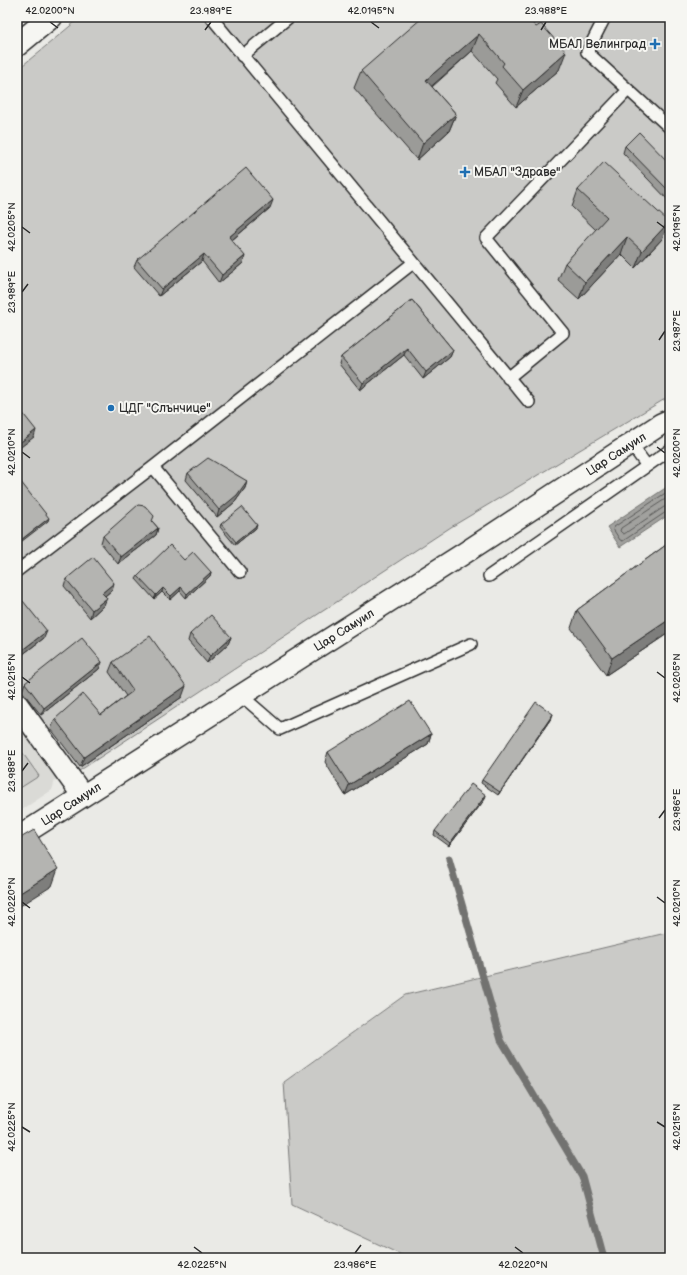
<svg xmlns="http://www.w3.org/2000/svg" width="687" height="1275" font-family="'Balsamiq Sans',sans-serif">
<rect width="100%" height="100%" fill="#eaeae6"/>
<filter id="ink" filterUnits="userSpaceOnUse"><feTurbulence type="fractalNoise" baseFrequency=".025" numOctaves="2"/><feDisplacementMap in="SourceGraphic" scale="8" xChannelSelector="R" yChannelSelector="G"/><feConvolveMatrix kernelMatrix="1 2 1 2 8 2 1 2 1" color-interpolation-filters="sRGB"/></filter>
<g filter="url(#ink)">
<!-- built -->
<path fill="#dadad6" d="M17,726l39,51 -4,13 -35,23z"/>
<!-- green -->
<path fill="#cacac7" stroke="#7a7a79" d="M81,17h589v379l-219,131 -372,244 -62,-80v-621z
M17,745l22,31 -22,14z
M670,932v326h-262l-116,-54 -8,-122 121,-87z"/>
<!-- water -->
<path fill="#a1a19e" stroke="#727270" d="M670,485v29l-50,33 -13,-20z"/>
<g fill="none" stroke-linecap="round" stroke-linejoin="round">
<!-- shore -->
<path stroke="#5a5a59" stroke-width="1" d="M670,490l-56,37 -1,2 7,11 3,1 43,-29 4,-1
M670,496l-49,32 -1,3 2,2 2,1 40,-27 6,-1"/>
<!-- stream -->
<path stroke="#727270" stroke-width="7" d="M449,859l52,181 81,136 22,82"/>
<defs>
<path id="service" d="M211,17l318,385
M605,17l-18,35 83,76
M242,56l47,-39
M508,378l55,-45 -77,-95 142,-148
M631,444l16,22
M153,467l87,105
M17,571l136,-104 260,-204
M489,576l181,-126
M241,695l39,34 191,-85"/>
<path id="minor" d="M17,704l66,92
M17,838l446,-284 198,-130 9,-4"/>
<path id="tertiary" d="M17,45l34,-28"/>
</defs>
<!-- service casing -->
<use href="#service" stroke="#2b2b2b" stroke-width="14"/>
<!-- minor casing -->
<use href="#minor" stroke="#2b2b2b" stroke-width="24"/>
<!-- tertiary casing -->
<use href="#tertiary" stroke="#2b2b2b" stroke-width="25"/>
<!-- service -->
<use href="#service" stroke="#f6f6f2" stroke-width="11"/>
<!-- minor -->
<use href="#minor" stroke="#f6f6f2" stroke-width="21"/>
<!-- tertiary -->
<use href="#tertiary" stroke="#f6f6f2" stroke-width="22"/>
</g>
<!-- wall -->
<path fill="#9b9b98" stroke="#2b2b2b" d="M527,17l32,53 -43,37 -21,-24 2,-4 -25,-28 -40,36 24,27 -7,17 -32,29 -63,-72 7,-17z
M625,146l45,18v38l-47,-49z
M578,190l91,32 -7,17 -27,29 -14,-14 -42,45 -21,-19 7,-17 31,-33 -24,-23z
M270,208l-38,32 11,23 -24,20 -17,-22 -43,35 -25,-29 3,-7z
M412,300l41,50 -3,7 -27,22 -19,-24 -44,35 -21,-26 2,-7z
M188,473l59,8 -2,7 -10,14 -18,15 -31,-37z
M152,521l6,7 -2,7 -38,29 -17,-21 2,-7z
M221,524l35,4 -21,17 -15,-18z
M670,542v90l-64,43 -35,-47 6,-18z
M184,560l27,12 -1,4 -24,22 -6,-7 -10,9 -8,-8 -8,7 -18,-20 2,-3z
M66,579l46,11 -7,6 -1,9 -14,13 -26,-32z
M17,606l27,32 -26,20 -1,-1z
M190,634l41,3 -3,7 -21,19 -19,-22z
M102,662l-3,7 -58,46 -19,-24 3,-8z
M113,662l69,35 -102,70 -29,-38 4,-10 46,-4 25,-19 -17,-24z
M552,717l-54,78 -17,-12 1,-3z
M431,734l-3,10 -83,51 -20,-33 3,-10z
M485,799l-36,47 -15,-11 1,-4z"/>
<!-- shaded-wall -->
<path fill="#7e7e7c" stroke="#2b2b2b" d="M479,34l-7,17 -53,46 7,-17z
M566,52l-7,18 -43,37 7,-17z
M456,114l-7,17 -32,29 6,-17z
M273,200l-3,8 -43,36 2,-7z
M669,222l-7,17 -27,29 7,-17z
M627,237l-6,17 -42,45 6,-17z
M204,254l-2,7 -43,35 3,-7z
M245,256l-2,7 -24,20 3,-8z
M407,348l-3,7 -44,35 3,-7z
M453,350l-3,7 -27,22 3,-7z
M36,430l-2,7 -17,13v-5z
M247,481l-2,7 -10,14 -18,15 2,-7z
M49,518l-1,3 -31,24v-2z
M257,525l-1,3 -21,17 1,-3z
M158,528l-2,7 -38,29 3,-7z
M211,572l-1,4 -24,22 1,-4z
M114,583l-2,7 -12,10 2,-7z
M181,587l-1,4 -10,9 1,-4z
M163,588l-1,4 -8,7 2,-4z
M107,598l-3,7 -14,13 2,-8z
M670,619v13l-64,43 6,-17z
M47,631l-3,7 -26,20 3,-7z
M231,637l-3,7 -21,19 3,-7z
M102,662l-3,7 -58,46 3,-7z
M186,686l-4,11 -102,70 4,-10z
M553,714l-1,3 -54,78 2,-3z
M431,734l-3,10 -83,51 4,-10z
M486,795l-1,4 -36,47 1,-3z
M58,869l-6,17 -35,22v-13z"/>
<!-- building -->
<path fill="#b4b4b1" stroke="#2b2b2b" d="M423,17h104l9,10 5,-3 25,28 -43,38 -21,-24 2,-3 -25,-29 -53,46 30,34 -33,29 -62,-72z
M639,132l31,32v28l-45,-46z
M604,162l65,60 -27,29 -15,-14 -42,45 -20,-19 42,-46 -29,-27z
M246,168l27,32 -44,37 16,19 -23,19 -18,-21 -42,35 -25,-29z
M412,300l41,50 -27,22 -19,-24 -44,35 -22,-26z
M17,406l19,24 -19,15z
M208,458l39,23 -10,14 -18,15 -31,-37z
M17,477l32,41 -32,25z
M138,505l7,1 9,10 -2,5 6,7 -37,29 -18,-21z
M242,507l15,18 -21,17 -15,-18z
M670,542v77l-58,39 -35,-48z
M170,545l14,15 9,-8 18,20 -24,22 -6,-7 -10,9 -8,-8 -7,7 -18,-19z
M93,557l21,26 -12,10 5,5 -15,12 -26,-31z
M23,601l24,30 -26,20 -4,-4v-41z
M211,615l20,22 -21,19 -20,-22z
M150,636l36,50 -102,71 -29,-38 28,-25 18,21 32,-24 -20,-29z
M82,638l20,24 -58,46 -19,-25z
M410,701l21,33 -82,51 -21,-33z
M536,702l17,12 -53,78 -18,-12z
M471,784l15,11 -36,48 -15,-12z
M34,830l24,39 -41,26v-55z"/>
</g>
<!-- ticks -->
<path fill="none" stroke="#2b2b2b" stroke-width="1.5" d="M50,22l8,6M371,22l8,6M205,30l6,-8M541,30l5,-8M657,222l8,6M22,227l8,6M22,292l6,-8M659,340l6,-9M657,447l8,6M22,452l8,6M657,672l8,6M22,677l8,6M22,771l6,-8M659,818l6,-8M657,897l8,6M22,902l8,6M657,1122l8,5M22,1127l8,5M194,1247l8,6M515,1247l8,6M355,1253l6,-8"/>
<!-- markers -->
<g fill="#1f6fb2" stroke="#f6f6f2" stroke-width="1.5">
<path d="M653 38h4v4h4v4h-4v4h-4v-4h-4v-4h4z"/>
<path d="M463 166h4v4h4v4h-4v4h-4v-4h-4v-4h4z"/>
<circle cx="111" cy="408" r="4"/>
</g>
<g text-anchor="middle" stroke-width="4" stroke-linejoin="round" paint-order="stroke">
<!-- poi labels -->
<g font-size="12" fill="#2b2b2b" stroke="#f6f6f2" text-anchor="start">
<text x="646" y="48" text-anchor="end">МБАЛ Велинград</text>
<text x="474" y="176">МБАЛ "Здраве"</text>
<text x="119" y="412">ЦДГ "Слънчице"</text>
</g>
<!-- street labels -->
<g font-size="12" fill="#2b2b2b" stroke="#f6f6f2">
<text transform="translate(616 454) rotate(-33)" y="4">Цар Самуил</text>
<text transform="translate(344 630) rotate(-32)" y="4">Цар Самуил</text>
<text transform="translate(71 804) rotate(-33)" y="4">Цар Самуил</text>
</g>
</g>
<!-- margin -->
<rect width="687" height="1275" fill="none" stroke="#f6f6f2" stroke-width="44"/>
<rect x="22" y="22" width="643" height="1231" fill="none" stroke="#2b2b2b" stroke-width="1.5"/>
<g font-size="10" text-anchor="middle" fill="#2b2b2b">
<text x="50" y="14">42.0200°N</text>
<text x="211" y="14">23.989°E</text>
<text x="371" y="14">42.0195°N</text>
<text x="546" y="14">23.988°E</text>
<text transform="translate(11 227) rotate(-90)" y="4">42.0205°N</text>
<text transform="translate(676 228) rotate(-90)" y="4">42.0195°N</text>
<text transform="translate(11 292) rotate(-90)" y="4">23.989°E</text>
<text transform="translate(676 331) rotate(-90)" y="4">23.987°E</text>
<text transform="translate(11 452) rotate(-90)" y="4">42.0210°N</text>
<text transform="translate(676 453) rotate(-90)" y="4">42.0200°N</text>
<text transform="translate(11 677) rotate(-90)" y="4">42.0215°N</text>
<text transform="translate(676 678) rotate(-90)" y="4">42.0205°N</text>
<text transform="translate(11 771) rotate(-90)" y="4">23.988°E</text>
<text transform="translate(676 810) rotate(-90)" y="4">23.986°E</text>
<text transform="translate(11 902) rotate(-90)" y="4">42.0220°N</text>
<text transform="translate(676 903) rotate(-90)" y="4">42.0210°N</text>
<text transform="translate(11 1127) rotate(-90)" y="4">42.0225°N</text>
<text transform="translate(676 1127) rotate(-90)" y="4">42.0215°N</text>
<text x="202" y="1268">42.0225°N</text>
<text x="355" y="1268">23.986°E</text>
<text x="523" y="1268">42.0220°N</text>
</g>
</svg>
